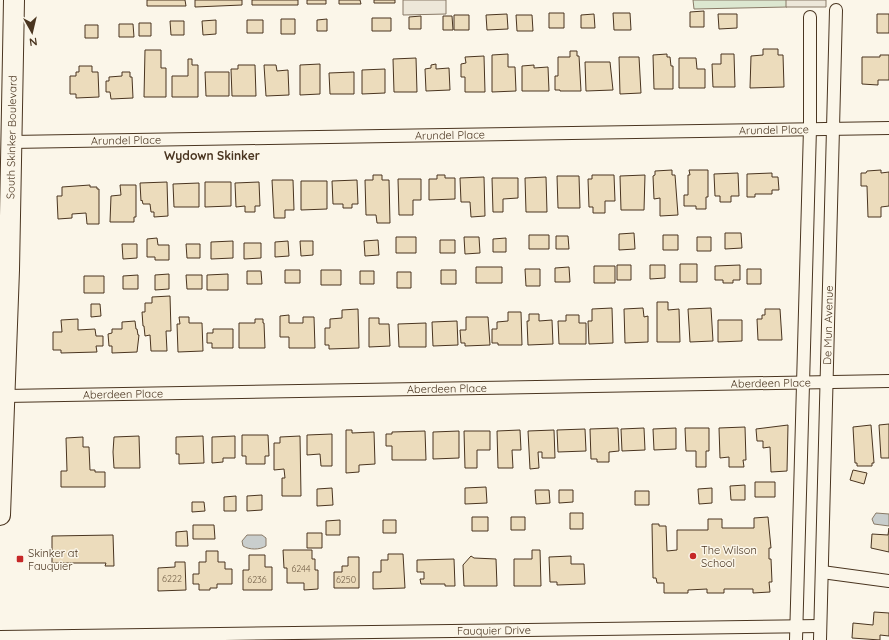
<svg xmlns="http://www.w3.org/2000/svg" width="889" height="640" font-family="Quicksand,sans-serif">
<rect width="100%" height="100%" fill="#fbf6e9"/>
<!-- green -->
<path fill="#dce7d0" stroke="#887966" d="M693,0h94v7l-93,2z"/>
<!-- parking -->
<path fill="#ede7d9" stroke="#887966" d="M403,0h43v14l-43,1z
M786,0h40v7h-40z"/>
<!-- water -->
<path fill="#c9cecd" stroke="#887966" d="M876,513l13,1v12l-15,-2 -2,-5z
M247,535h15l4,3v8c-6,4 -17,4 -23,0l-1,-5z"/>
<!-- building -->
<path fill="#ecdcbc" stroke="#4a3520" d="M147,0h38l1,6h-39z
M195,0h47v5l-47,2z
M252,0h46v5h-46z
M307,0h19v4h-19z
M339,0h21l1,4h-22z
M374,0h21v3h-21z
M704,11v16h-14v-15z
M549,13h15v15h-15z
M613,13h17l1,17h-17z
M507,14l1,15 -21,1 -1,-15z
M594,14l1,14h-14v-13z
M718,14h19v14l-18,1z
M877,14h12v19h-12z
M454,15h15v15h-15z
M516,15h16l1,16h-16z
M421,16v13h-12v-12z
M443,16h9l1,14h-10z
M372,18h19v13h-19z
M281,19h14v15h-14z
M327,19v12h-10v-11z
M216,20v14l-13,1 -1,-14z
M247,20h16v13h-16z
M170,21h14v14h-13z
M139,23h12v13h-12z
M119,24h14l1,13h-15z
M85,25h13v13h-13z
M763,49h15v6h5l1,32 -34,1 1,-32 12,-1z
M145,50h16v18h5v29h-22z
M570,51h7v5h2l2,35h-21v-1h-5v-14h3v-19h12z
M508,54v13h7l1,24 -24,1v-37z
M667,54v3h3l1,9h2v23h-19l-1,-34z
M721,54h13l1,33h-22l-1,-23h9z
M880,55h9v25h-11v5l-16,-1v-27h18z
M484,56l1,36h-20v-15h-4v-13l5,-1 -1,-6z
M619,57h20l2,36 -21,1z
M416,58l1,34h-23l-1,-33z
M679,58h17l1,11h8v19h-26z
M188,59h4v6h6v32h-26v-21h16z
M585,62h25l3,28 -27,1z
M320,64v30l-20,1v-30z
M436,64v5l13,-1 1,22 -24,1 -1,-22 6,-1v-3z
M238,65h17l1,31h-24l-1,-27h7z
M264,65h12l1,6 11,-1 1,25 -23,1z
M534,65v3l14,-1 1,24h-27v-25z
M79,66h13v6h6l1,25 -23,1v-4h-6v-18h6v-4h3z
M385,69v24l-23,1v-24z
M122,72h8v5h2l1,21 -22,1 -1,-7h-4v-11h3v-4l13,-1z
M205,72h24v24h-23z
M354,72v22h-24l-1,-21z
M672,170v5h3l3,40 -18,1v-18l-6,1 -1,-23 2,-1v-4z
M689,170h19v27h-2v12h-10v-3h-12v-11h4v-20h2z
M881,170v3l8,-1v34l-8,1v10h-13l-1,-31h-6v-13h5l1,-2z
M738,173l1,23h-8v6h-11v-6h-5l-1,-22z
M772,173v4h6l1,13h-7v4h-17v3h-8v-23z
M373,175h9v5h7l1,43h-13l-1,-8h-10l-1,-35h8z
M437,175h8v3h10v21l-26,1v-21h8z
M592,175h22l1,26h-10v12h-12v-6h-4l-1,-28h4z
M645,175l-1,35h-23l-1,-34z
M557,176h22l1,32h-22z
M484,177l1,39 -14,1 -1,-15h-9l-1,-24z
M546,177l1,35h-21l-1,-34z
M492,178h26v20l-15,1v13h-10z
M398,179h23v21h-8v15h-14z
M272,180h21l1,30h-9v8h-11z
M357,180l1,24h-6v4h-9v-4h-10l-1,-23z
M301,181h26v28l-26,1z
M167,182l1,34 -14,1v-5h-3l-1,-8h-7l-1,-4 -1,1 -1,-18z
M205,182h26v24l-26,1z
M259,182l1,24h-5v6h-10v-6l-9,1 -1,-24z
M199,183v24h-25l-1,-23z
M90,185v2h7v2h2v35h-12l-1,-11 -14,1v4l-14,1 -1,-23h5v-9z
M120,185h16v32h-2v5h-24l1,-26 10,-1z
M634,233l1,16 -16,1v-16z
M725,233h16l1,15 -17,1z
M529,235h20v14h-20z
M663,235h15v15h-15z
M556,236h12l1,13h-13z
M396,237h20v16h-20z
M464,237h15l1,16 -15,1z
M697,237h14v14h-14z
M157,238l1,7h11v15h-14v-3h-8v-18z
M506,238v14h-13v-13z
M378,240l1,15 -14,1 -1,-15z
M440,240h15v13h-15z
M233,241v17l-22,1v-17z
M288,241l1,15 -14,1v-15z
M300,241h13v14l-12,1z
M244,243h17v15l-17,1z
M122,244h15v14l-14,1z
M186,244h14v14h-13z
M680,264h17v18h-17z
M617,265h14v15h-14z
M650,265h15v13l-15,1z
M740,265v15h-7v3h-10v-3h-8v-14z
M594,266h21v17h-21z
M476,267h26v16h-26z
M569,267l1,15h-15v-14z
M525,269h15v17h-14z
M747,269h14v15h-14z
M285,270h15v13h-15z
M321,270h20v15h-20z
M441,270h15v14h-15z
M247,271h14l1,13h-15z
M360,271h14v13h-14z
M397,272h14v16h-14z
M169,274v15l-14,1v-15z
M228,274v16h-21v-15z
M138,275v14h-15v-13z
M186,275h16v14h-15z
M84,276h20v17h-20z
M170,296l1,35h-5l1,20h-16l-1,-16 -5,1 -1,-10h-1l-1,-14h3v-9h7v-6z
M657,302h11v8l11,-1 1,33h-23z
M91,304h9l1,12 -10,1z
M612,308l1,35 -24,1 -1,-23h4v-12z
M643,308l1,9 4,-1v26l-23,1 -1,-34z
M711,308l2,33 -23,1 -2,-33z
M358,309l1,39 -30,1v-4h-4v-17h5v-9l12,-1v-8z
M765,309h15l2,31h-24l-1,-21h5v-4h3z
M508,312h13l1,33h-24v-2h-6v-14h5v-7l11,-1z
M529,314h10v7l13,-1 1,24 -25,1 -1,-24h2z
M289,315v8h14v-6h11l1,31h-26v-11h-9v-21z
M566,315h13v8h7v21h-27l-1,-23h8z
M179,317h10v6h13l1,28 -25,1 -1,-28h3z
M466,317h22l2,28 -25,1v-3h-4l-1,-13h6z
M369,318h10v6h10l1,22 -21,1z
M78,319v11l17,-1 1,7h7v10h-7l1,6 -36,1v-3h-8v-18h9l-1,-12z
M255,319h8v4h1l1,25h-26v-25h16z
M718,320h24v21l-24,1z
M135,321l1,8h1l1,6h1l-2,17 -25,1v-7h-3l-1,-12 4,-1v-4h10v-7z
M457,321l1,24 -25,1 -1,-24z
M426,323v24h-27l-1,-23z
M213,329h20v19h-21v-5h-5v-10h6z
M889,424v34h-8l-2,-33z
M788,425l-1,46 -16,1 -1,-25 -7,1v-7h-6l-1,-12z
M871,425l3,38h-2v3h-15v-3h-2l-2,-36z
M745,427l1,33h-3l1,7h-15v-10l-9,1 -1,-30z
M618,428l1,23 -10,1v10h-12v-3h-6l-1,-30z
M644,428l1,22 -23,1 -1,-22z
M676,428v21l-22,1 -1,-21z
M685,428h24v23h-3v16h-10v-16h-10z
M585,429l1,22 -28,1 -1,-22z
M346,430h6v3l22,-1 1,32 -16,1v7l-13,1z
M520,430l1,20h-9l1,18h-15l-1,-37z
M554,430l1,28h-13v-6h-4l1,16 -9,1 -2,-38z
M425,431l1,29h-34v-14h-6v-12h6v-2z
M459,431v27l-26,1v-27z
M464,431h26v19h-13v18h-12z
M332,434v32h-11l-1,-12 -13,1v-20z
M242,435h26l1,21h-4v8h-19v-8h-4z
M139,436l1,32h-26l-1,-16 1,-15z
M203,436l1,27 -25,1v-10h-3v-17z
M235,436v22h-12v4l-11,1v-26z
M300,436l1,60h-19v-18h3l-1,-9 -10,1v-27h6v-6z
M83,437v10h6l1,23h5v2h10v15h-44v-16h6l-1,-33z
M853,470l14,3 -3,11 -14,-4z
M755,482h20v15h-20z
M745,485v15h-14l-1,-14z
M486,487l1,16 -22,1v-16z
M332,488l1,17 -16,1v-17z
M712,488v15l-13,1 -1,-15z
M535,490h14l1,13 -14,1z
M559,490h14v12l-14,1z
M635,491h14v14h-14z
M262,495v15l-15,1v-15z
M236,496v15h-12v-14z
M192,502h12l1,9 -13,1z
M570,513h13v16h-13z
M472,517h16v14h-16z
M511,517h14v13h-14z
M768,517l3,31h-2v11h2l1,23h-3l1,10 -17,1v-4h-29v4h-17v-4l-19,1v3h-24v-10h-7l-1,-5h-3l-1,-54h7v2h7l1,25 10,-1v-20h31v-11h14v9h32v-10z
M340,520v15h-14v-14z
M383,520h13v13h-13z
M193,525h21l1,14h-22z
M889,528v24l-18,-4 1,-14 16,1z
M187,531l1,15h-12v-14z
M307,533h15v15h-15z
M113,535l1,31h-9l1,-3h-54v-27z
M283,550h29v9h3v11h3v19l-14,1v-7h-17v-15h-3z
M532,550h8l1,36h-27v-27h18z
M206,551h12v11h7v7h7v15h-15v4h-7v2h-11v-6h-6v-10h6v-12h7z
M388,554h15l2,34 -32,1v-17h8v-12h7z
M249,555h16v12h7v23h-29v-20h6z
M471,556l3,2 22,1 1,27h-33l-1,-21z
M571,556v8h13l1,20 -28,1v-3h-7l-1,-25z
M348,557h11v31h-25v-16h8v-6h6z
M454,559l1,27h-10v-2h-24l-1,-5h4v-7h-7v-12z
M175,562h10l1,28 -28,1v-23l17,-1z
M874,612l15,1v23l-9,-1v5l-28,-2 1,-15 20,2z"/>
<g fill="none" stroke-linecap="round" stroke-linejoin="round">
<defs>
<g id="minor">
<path id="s1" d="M11,142l878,-14"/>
<path id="s2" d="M5,396l884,-15"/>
<path d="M822,572l67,9"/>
<path id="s3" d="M0,637l820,-11"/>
<path d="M796,640l14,-512v-111"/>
<path id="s4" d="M820,640l16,-630"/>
</g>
<g id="primary">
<path id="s5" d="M0,515l9,-245 5,-270"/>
</g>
</defs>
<!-- minor casing -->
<use href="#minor" stroke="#4a3520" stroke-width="14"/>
<!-- primary casing -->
<use href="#primary" stroke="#4a3520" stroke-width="22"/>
<!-- minor -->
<use href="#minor" stroke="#fbf6e9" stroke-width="12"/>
<!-- primary -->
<use href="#primary" stroke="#fbf6e9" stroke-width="20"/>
</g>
<!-- markers -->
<g fill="#c62828" stroke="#fbf6e9" stroke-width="1.5">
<circle cx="693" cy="556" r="4"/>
<rect x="16" y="555" width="8" height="8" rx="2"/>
</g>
<g text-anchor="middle" stroke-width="3" stroke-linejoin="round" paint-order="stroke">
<!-- number labels -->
<g font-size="9" fill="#725f47">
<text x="301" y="572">6244</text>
<text x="172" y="582">6222</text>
<text x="257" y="583">6236</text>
<text x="346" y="583">6250</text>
</g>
<!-- street labels -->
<g font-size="11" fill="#4a3520" stroke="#fbf6e9">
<text dy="4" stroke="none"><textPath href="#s1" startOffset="763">Arundel Place</textPath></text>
<text dy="4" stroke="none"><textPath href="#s1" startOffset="439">Arundel Place</textPath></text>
<text dy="4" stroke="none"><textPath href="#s5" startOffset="378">South Skinker Boulevard</textPath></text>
<text dy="4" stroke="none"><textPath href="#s1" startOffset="115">Arundel Place</textPath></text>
<text dy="4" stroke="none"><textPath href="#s4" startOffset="315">De Mun Avenue</textPath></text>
<text dy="4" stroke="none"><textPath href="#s2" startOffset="766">Aberdeen Place</textPath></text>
<text dy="4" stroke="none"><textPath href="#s2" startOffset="442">Aberdeen Place</textPath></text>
<text dy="4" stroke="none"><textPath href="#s2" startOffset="118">Aberdeen Place</textPath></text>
<text dy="4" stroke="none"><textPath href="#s3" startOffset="494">Fauquier Drive</textPath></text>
</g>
<!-- poi labels -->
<g font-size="11" fill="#4a3520" stroke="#fbf6e9" text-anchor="start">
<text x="701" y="554">The Wilson<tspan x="701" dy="13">School</tspan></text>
<text x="28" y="557">Skinker at<tspan x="28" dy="13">Fauquier</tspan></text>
</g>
<!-- neighbourhood labels -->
<g font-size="12" font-weight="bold" fill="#4a3520" stroke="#fbf6e9">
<text x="212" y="160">Wydown Skinker</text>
</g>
</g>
<!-- north arrow -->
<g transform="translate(32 32) rotate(172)" stroke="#fbf6e9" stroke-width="3" paint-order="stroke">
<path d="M0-3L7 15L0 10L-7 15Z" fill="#4a3520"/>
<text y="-6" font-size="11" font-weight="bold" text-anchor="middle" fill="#4a3520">N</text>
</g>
</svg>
